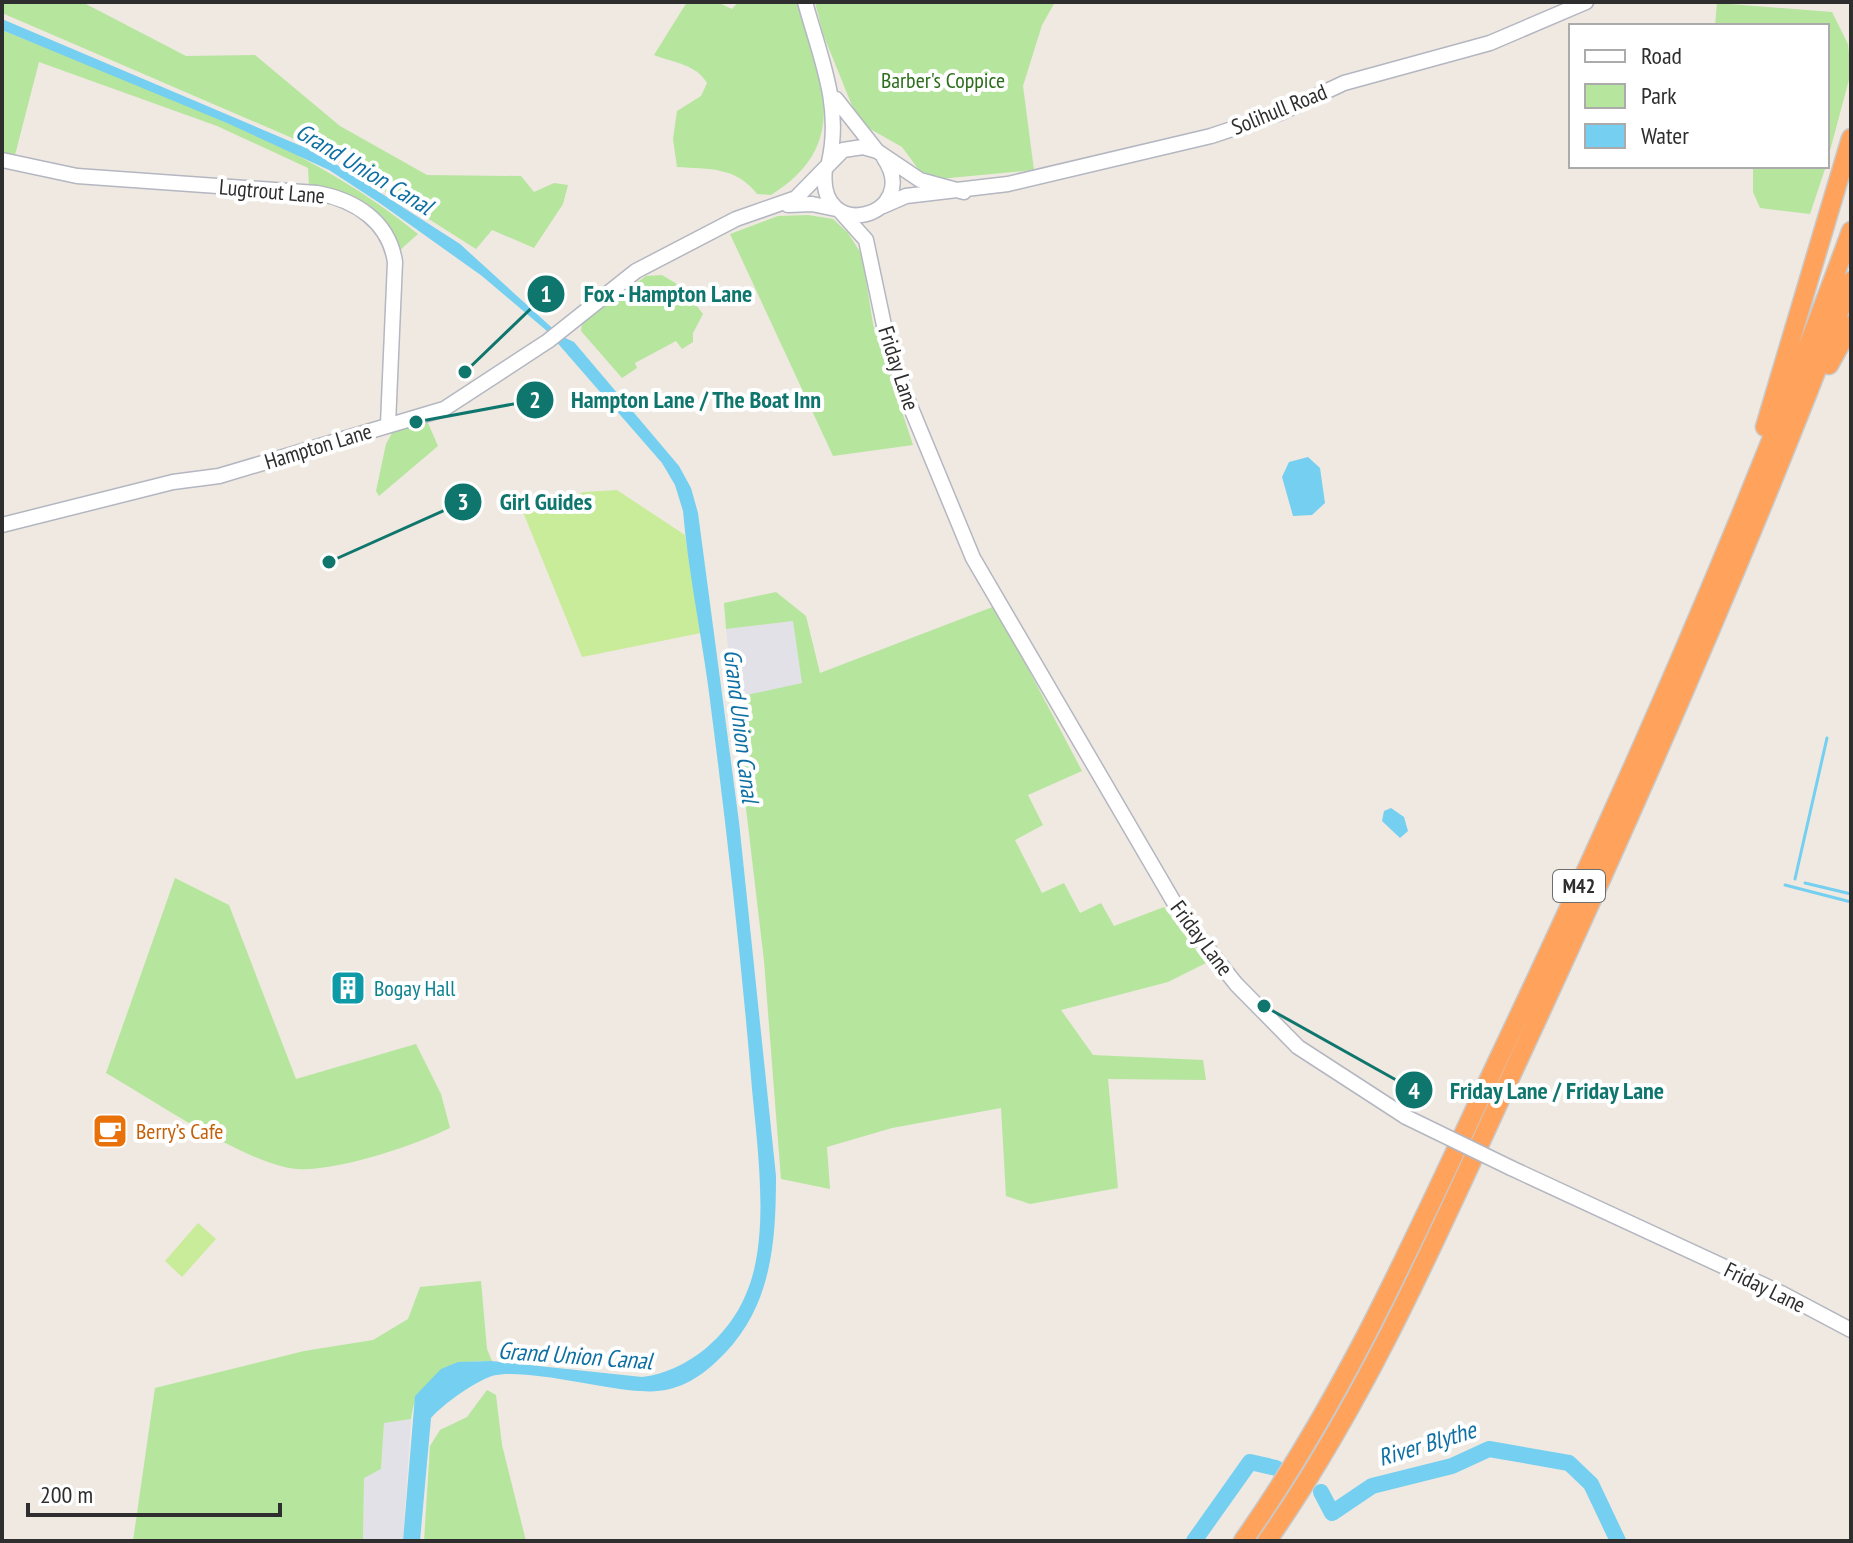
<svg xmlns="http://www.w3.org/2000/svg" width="1853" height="1543" font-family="'PT Sans Narrow',sans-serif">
<rect width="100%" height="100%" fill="#efe9e1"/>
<!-- industrial -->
<path fill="#e3e1e8" d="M793,621l10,63 -70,14 -7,-69z
M411,1419l-8,122h-40l1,-64 17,-8 3,-46z"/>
<!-- green -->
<path fill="#b6e59e" d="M2,2h80l104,54 69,-1 85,71 87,49 94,1 13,16 20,-9 14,2 -5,19 -29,44 -42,-18 -16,19 -156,-99 -318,-137z
M687,2h30l15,7 6,-7h59c23,75 57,142 -26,193l-14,-1c-20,-27 -48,-25 -80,-27l-4,-28 4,-28 24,-15 6,-13c-11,-19 -33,-20 -53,-28z
M815,2h240l-13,23 -19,61 11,84 -95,9 -20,-9 -17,-23 -39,-22 -8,-12 -32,-79z
M1717,3l115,9 16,32 3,28 -24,90v-136h-112z
M2,30c141,58 296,106 416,204l-19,17 -17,-33 -49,-27 -24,-6 -1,-17 -91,-42 -178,-64 -24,93 -13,-3z
M1753,166h73l-16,48 -50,-6 -7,-16z
M808,215l25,4 15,14 14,22 11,69 40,121 -80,11 -103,-222 48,-18z
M662,275l20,12 21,27 -10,19v9l-11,7 -6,-8 -41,22 2,5 -15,10 -41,-47 1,-8 64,-47z
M428,423l10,23 -59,50 -3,-5 10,-47 7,-13z
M776,592l30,24 14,57 175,-67 87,165 -54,24 15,30 -28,15 27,53 22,-10 16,30 21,-10 13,23 50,-19 42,56 -38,19 -107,28 32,45 110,5 3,20 -98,-1 10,109 -88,16 -24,-8 -5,-88 -109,20 -65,19 3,42 -49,-10 -17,-218 -31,-263 69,-15 -9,-62 -67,8 -2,-26z
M175,878l54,27 67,174 120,-35 25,50 9,34c-34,17 -115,44 -153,41 -47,-3 -146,-70 -191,-96z
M481,1281l6,68 5,12c-37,1 -39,-1 -65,25 -12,12 -13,15 -16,33l-27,4 -3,46 -17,9 -1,63h-230l22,-153 149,-37 69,-11 35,-21 12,-32z
M487,1390l9,5 6,50 24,96h-102l6,-95 10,-16 27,-13z"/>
<!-- pitch -->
<path fill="#c9ec9a" d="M617,490l68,45 16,98 -119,24 -59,-145 61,-20z
M198,1223l18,16 -34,38 -17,-16z"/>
<!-- water -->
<path fill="#75cff0" d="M2,19l318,135 140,90 101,92 13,6 105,124 12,22 7,25 41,309 37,354c0,70 -5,135 -59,185 -21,20 -45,33 -76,30 -37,-2 -112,-22 -145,-16 -17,3 -54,30 -65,43l-11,123h-17l12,-145 26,-27 17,-7 33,-1 151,16c45,-5 87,-41 104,-83 26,-59 10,-154 5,-217 -11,-131 -26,-262 -43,-392 -8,-58 -20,-116 -25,-174l-8,-26 -13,-22 -115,-132 -65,-55 -101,-72 -52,-34 -102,-47 -225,-93z
M1308,457l12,11 5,35 -13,12 -19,1 -11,-39 7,-15z
M1391,808l13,9 4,14 -8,7 -18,-17 2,-10z"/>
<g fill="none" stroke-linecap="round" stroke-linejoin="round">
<!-- stream -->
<path stroke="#75cff0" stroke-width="3" d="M1795,879l32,-141
M1805,883l46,11
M1785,885l66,17"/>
<!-- river -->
<path stroke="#75cff0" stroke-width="16" d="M1321,1492l11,21 40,-27 80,-20 37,-17 80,14 22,21 27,57
M1194,1541l56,-79 26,6"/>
<defs>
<path id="secondary" d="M805,2c15,55 37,103 24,160
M836,99l41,52
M2,160l75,16 240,17c38,7 72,28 78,69l-7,162
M825,169c-9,77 98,47 59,-11
M788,205l24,-1 24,5
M883,206l23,-10 102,-12 203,-48 69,-23 64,-30 146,-40 96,-41
M841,212l25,28 19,90 21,66 67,162 209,358 54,68 62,63 108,70
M2,525l171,-43 46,-6 225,-67 104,-68 88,-70 100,-52 60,-21 47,-48 20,-3 14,4 43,29 44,12
M1511,1168l270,125 70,37"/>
<path id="highway" d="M1829,365l22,-40
M1765,427l86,-289
M1243,1541c105,-149 178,-317 255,-481 129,-272 250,-546 353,-829
M1267,1541c105,-150 178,-323 255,-489 118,-254 230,-509 329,-771"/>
</defs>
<!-- secondary casing -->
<use href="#secondary" stroke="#b4b7c1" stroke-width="17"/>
<!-- highway casing -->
<use href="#highway" stroke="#c9c9c9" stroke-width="21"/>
<!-- secondary -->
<use href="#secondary" stroke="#fff" stroke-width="14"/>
<!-- highway -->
<use href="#highway" stroke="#ffa35c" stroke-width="18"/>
<defs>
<path id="secondary-bridge" d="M1406,1117l105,51"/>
</defs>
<!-- secondary-bridge casing -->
<use href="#secondary-bridge" stroke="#b4b7c1" stroke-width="17" stroke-linecap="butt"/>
<!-- secondary-bridge -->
<use href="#secondary-bridge" stroke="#fff" stroke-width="14"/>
</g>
<!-- icons -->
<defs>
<symbol id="building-square" viewBox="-11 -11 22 22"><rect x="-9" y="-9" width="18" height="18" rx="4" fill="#0f9aa8" stroke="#fff"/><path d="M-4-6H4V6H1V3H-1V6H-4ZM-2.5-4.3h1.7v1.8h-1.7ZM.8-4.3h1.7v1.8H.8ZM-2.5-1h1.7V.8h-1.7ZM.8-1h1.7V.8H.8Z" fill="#fff"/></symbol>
<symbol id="cafe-square" viewBox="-11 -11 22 22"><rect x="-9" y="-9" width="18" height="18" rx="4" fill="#e8710a" stroke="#fff"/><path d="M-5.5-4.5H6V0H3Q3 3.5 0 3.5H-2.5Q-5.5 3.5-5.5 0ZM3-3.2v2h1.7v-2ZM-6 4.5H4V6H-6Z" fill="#fff"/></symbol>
</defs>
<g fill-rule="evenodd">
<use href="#building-square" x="328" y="968" width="40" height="40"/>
<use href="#cafe-square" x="90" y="1111" width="40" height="40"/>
</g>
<g text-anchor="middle" stroke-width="8" stroke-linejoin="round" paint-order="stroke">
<!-- shield labels -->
<rect fill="#fff" stroke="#6d6d6d" stroke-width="2" x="1553" y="870" width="52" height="32" rx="6"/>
<g font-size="20" font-weight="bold" fill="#2e2e2e">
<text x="1579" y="893">M42</text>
</g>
<!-- park labels -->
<g font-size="22" fill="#2c6e1b" stroke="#fff">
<text x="943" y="88">Barber's Coppice</text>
</g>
<!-- street labels -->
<g font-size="22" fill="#2e2e2e" stroke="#fff">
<text transform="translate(1279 109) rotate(-22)" y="8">Solihull Road</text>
<text transform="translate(272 191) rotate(5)" y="8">Lugtrout Lane</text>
<text transform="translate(899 368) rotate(72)" y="8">Friday Lane</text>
<text transform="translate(318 446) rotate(-17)" y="8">Hampton Lane</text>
<text transform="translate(1202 938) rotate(53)" y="8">Friday Lane</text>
<text transform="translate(1765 1287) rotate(26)" y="8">Friday Lane</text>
</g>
<!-- culture labels -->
<g font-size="22" fill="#0d838f" stroke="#fff" text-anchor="start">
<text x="374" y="996">Bogay Hall</text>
</g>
<!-- food labels -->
<g font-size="22" fill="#c56008" stroke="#fff" text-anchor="start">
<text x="136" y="1139">Berry’s Cafe</text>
</g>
<!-- water labels -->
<g font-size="24" font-style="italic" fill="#0d6fa3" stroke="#fff">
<text transform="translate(364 169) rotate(31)" y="8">Grand Union Canal</text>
<text transform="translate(741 726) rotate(83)" y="8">Grand Union Canal</text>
<text transform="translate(575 1356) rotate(4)" y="8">Grand Union Canal</text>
<text transform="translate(1427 1444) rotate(-17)" y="8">River Blythe</text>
</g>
</g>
<!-- callouts -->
<path fill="none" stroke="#0f766e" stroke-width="3" d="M465 372L546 294M416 422L535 400M329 562L463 502M1264 1006L1414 1090"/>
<g fill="#0f766e" stroke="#fff" stroke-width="3">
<circle cx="465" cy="372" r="8"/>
<circle cx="416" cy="422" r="8"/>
<circle cx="329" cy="562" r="8"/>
<circle cx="1264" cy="1006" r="8"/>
<circle cx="546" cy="294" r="20"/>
<circle cx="535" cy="400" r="20"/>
<circle cx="463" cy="502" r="20"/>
<circle cx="1414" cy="1090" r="20"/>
</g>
<g font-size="24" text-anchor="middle" font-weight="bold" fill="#fff">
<text x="546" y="302">1</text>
<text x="535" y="408">2</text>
<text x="463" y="510">3</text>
<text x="1414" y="1099">4</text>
</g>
<g font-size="24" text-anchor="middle" font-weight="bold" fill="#0f766e" stroke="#fff" stroke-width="8" stroke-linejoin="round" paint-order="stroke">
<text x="668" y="302">Fox - Hampton Lane</text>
<text x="696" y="408">Hampton Lane / The Boat Inn</text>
<text x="546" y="510">Girl Guides</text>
<text x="1557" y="1099">Friday Lane / Friday Lane</text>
</g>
<!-- border -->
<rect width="1853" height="1543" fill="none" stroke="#2e2e2e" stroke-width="8"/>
<!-- legend -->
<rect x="1569" y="24" width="260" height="144" fill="#ffffff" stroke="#ababab" stroke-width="2"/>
<rect x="1585" y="50" width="40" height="12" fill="#ffffff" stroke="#ababab" stroke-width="2"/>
<text x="1641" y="64" font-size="24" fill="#2e2e2e">Road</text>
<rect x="1585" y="84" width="40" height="24" fill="#b6e59e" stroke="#ababab" stroke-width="2"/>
<text x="1641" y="104" font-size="24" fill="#2e2e2e">Park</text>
<rect x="1585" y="124" width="40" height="24" fill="#75cff0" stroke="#ababab" stroke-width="2"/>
<text x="1641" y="144" font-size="24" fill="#2e2e2e">Water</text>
<!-- scale -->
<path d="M28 1503v12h252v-12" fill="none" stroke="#2e2e2e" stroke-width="4"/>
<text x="40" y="1503" font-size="24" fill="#2e2e2e" stroke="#ffffff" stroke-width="6" paint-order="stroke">200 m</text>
</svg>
